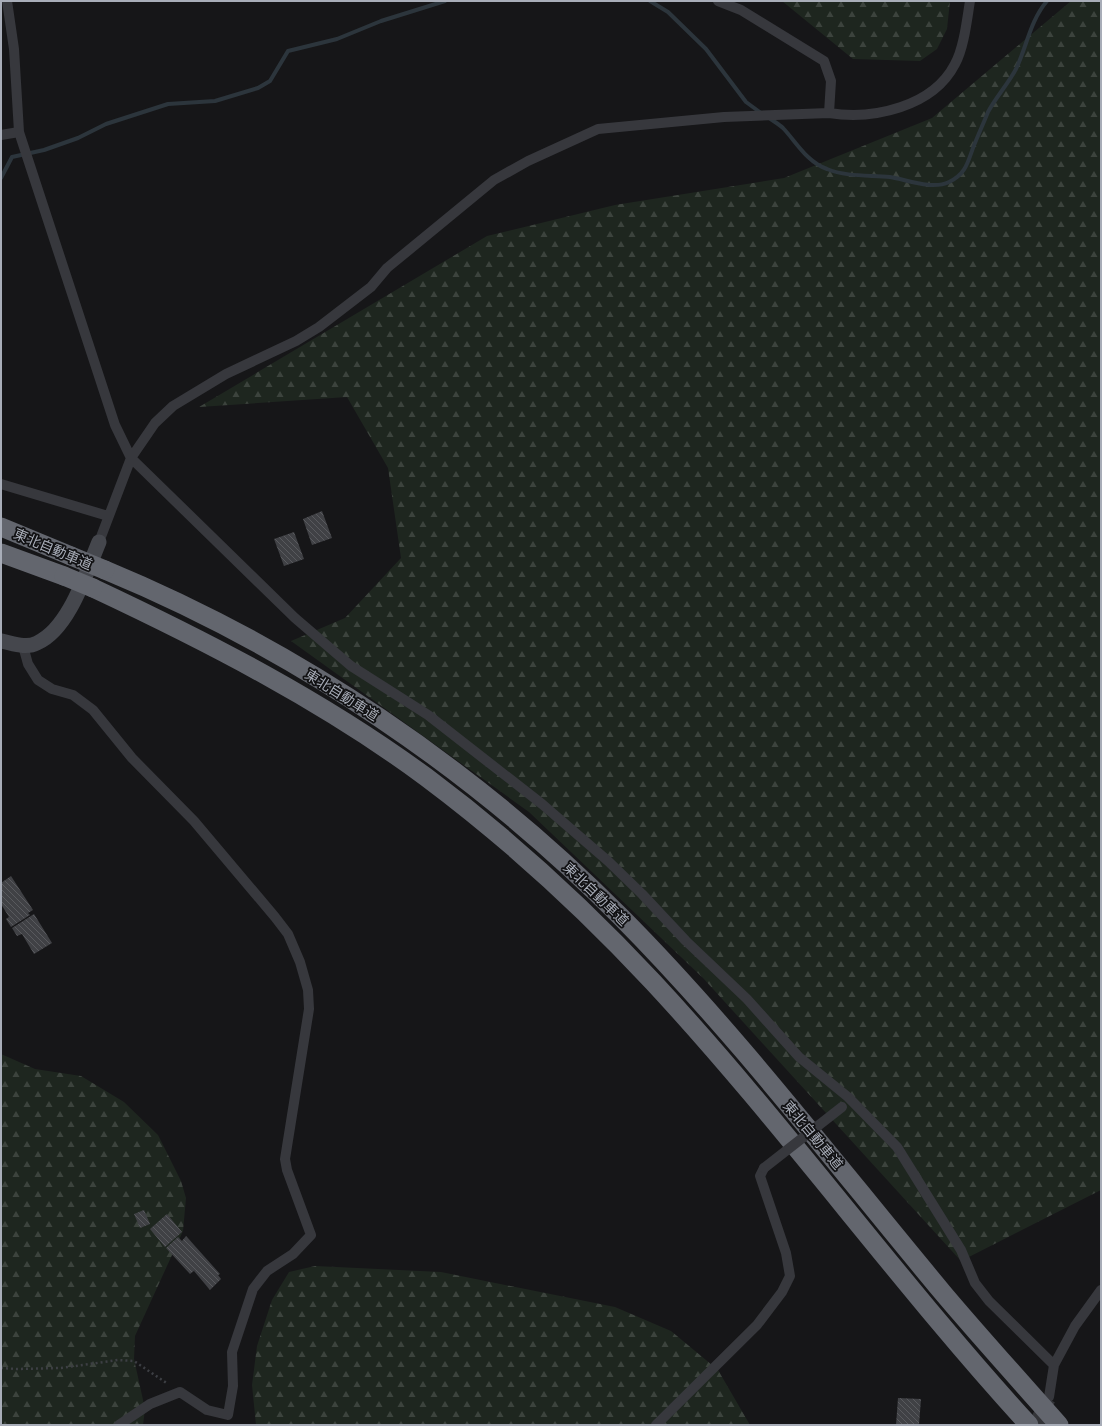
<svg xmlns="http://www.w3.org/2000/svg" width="1102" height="1426" font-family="'DM Sans','Noto Sans JP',sans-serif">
<defs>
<pattern id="forest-firs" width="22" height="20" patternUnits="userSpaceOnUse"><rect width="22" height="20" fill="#1e261f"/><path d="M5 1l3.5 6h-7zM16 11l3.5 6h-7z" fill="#3c433d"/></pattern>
<pattern id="building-back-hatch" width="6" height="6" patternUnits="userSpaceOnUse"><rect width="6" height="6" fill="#404145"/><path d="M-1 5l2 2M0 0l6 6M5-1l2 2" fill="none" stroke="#595a5e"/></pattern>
</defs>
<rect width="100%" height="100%" fill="#161618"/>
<!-- forest -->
<path fill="url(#forest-firs)" d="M782,1h168l-3,28 -10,20 -17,12 -67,-2z
M1071,1h30v1189l-140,71 -258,-283 -174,-166 -238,-171 54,-23 56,-60 -13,-90 -41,-71 -148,10 288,-171 128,-31 169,-27 148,-60z
M1,1054l34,15 46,7 43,26 34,33 23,46 5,17 -3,33 -48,105 -1,23 11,50 -2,16h-142z
M315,1266l126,6 174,35 56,24 47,39 32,55h-494l-4,-40 5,-39 15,-46 17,-28z"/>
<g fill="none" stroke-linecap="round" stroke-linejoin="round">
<!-- stream -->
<path stroke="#2c353c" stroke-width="4" d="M650,1l18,11 38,37 40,53 15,11
M769,118c4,3 10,6 14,10 14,15 24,34 44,41 19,8 43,6 63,8 18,3 42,13 59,5 19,-9 19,-23 26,-39 4,-10 9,-21 13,-31 8,-15 20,-28 28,-43 11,-23 14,-48 31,-68
M1,178l11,-21 32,-7 34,-12 28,-14 62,-20 47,-3 43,-13 12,-7 18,-30 49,-12 44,-18 64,-20"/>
</g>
<!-- building -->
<path fill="url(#building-back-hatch)" d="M322,511l10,27 -20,7 -9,-26z
M294,532l10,27 -20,7 -10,-27z
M11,876l22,34 -5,3 2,2 -19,12 -5,-8 3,-2 -8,-13v-21z
M34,914l18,29 -18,11 -12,-20 -5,2 -5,-8z
M144,1210l6,14 -10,4 -6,-14z
M167,1214l15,18 -17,15 -15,-18z
M186,1236l34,38 -2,1 3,4 -11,11 -16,-19 5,-4 -9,7 -24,-26 12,-11 4,4z
M898,1398l23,1 -2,26h-23z"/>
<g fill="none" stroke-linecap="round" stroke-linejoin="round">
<!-- secondary-tunnel -->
<path stroke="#333438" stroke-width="15" stroke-dasharray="15 8" stroke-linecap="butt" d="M1036,1425l12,-26"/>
<!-- path -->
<path stroke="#3d3f44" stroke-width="2.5" stroke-dasharray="2 3" stroke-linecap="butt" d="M1,1368l16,1 44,-1 57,-8 16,1 34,23"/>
<!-- street -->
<path stroke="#37383d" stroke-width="10" d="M7,1l7,48 5,83 96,293 16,33 164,160 56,48 77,49 114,89 66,57 34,33 44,47 61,58 52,58 49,40 49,50 64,103 14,33 14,18 65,64
M718,1l23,9 83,51 7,20 -2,32
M1,135l18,-3
M1,484l107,32
M99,542l32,-84 24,-35 18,-17 53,-32 70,-33 23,-14 52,-40 16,-19 107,-88 34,-19 70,-32 126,-12 105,-4c44,7 104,-6 126,-49 9,-16 12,-45 15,-63
M23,646l5,18 10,16 14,9 21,6 20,15 39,48 62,63 81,96 13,17 12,28 8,28 1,19 -24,150 2,11 24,65 -18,19 -26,17 -14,18 -21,63 1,34 -5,29 -21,-5 -27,-18 -30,12 -31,21
M1049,1397l5,-32 21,-39 26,-36
M656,1425l101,-100 25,-33 8,-16 -4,-23 -26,-77 4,-8"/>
<!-- secondary -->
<path stroke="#45474d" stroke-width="15" d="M1,641c11,2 25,8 36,2 32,-14 49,-70 62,-101"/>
<!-- highway -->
<path stroke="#63666e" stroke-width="19" d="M1,527l70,29
M1,553l63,23
M105,570c191,79 370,200 516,347 116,117 216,249 322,376 38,45 77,88 116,132
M93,588c115,54 230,113 333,189 79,59 159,132 227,205 132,142 245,300 376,443"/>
<!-- street-bridge -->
<path stroke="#37383d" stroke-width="10" d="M764,1168l78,-61"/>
<!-- highway-bridge -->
<path stroke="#63666e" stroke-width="19" d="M71,556l34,14
M64,576l29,12"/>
</g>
<g text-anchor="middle" stroke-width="3.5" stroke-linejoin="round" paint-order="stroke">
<!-- street labels -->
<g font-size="14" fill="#a8adb8" stroke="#111113">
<text transform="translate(53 549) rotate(23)" y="5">東北自動車道</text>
<text transform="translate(342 695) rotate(32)" y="5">東北自動車道</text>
<text transform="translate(596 894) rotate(44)" y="5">東北自動車道</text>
<text transform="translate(813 1135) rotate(50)" y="5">東北自動車道</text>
</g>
</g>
<!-- border -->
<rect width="1102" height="1426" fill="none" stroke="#a8adb8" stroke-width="4"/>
</svg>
